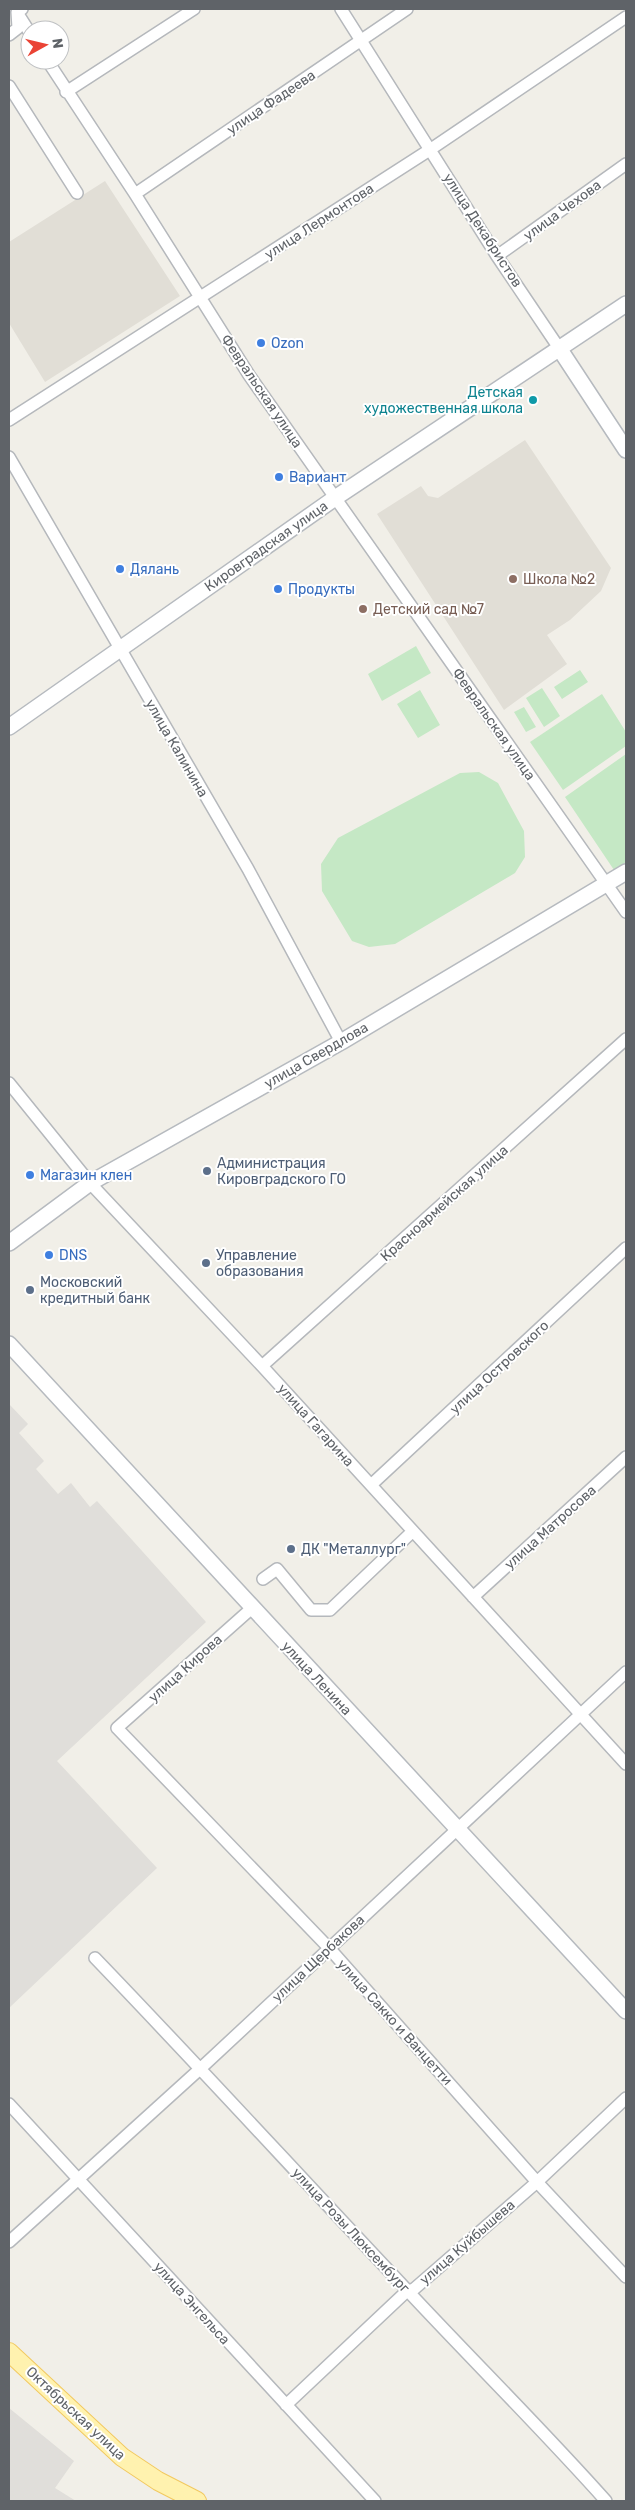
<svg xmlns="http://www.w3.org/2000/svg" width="635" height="2510" font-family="Rubik,sans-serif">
<rect width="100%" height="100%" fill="#f1efe8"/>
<!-- industrial -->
<path fill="#e0deda" d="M9,1404l19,20 -9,9 25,28 -8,8 22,25 13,-11 19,24 7,-6 109,121 -149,139 100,107 -148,140z
M9,2408l65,53 -19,27 21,13h-67z"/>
<!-- education -->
<path fill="#e1ded6" d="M105,181l75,115 -135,86 -36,-59v-81z
M525,440l86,128 -10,23 -31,29 -23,15 20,29 -63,46 -127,-196 44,-28 7,10 10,2z"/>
<!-- green -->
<path fill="#c5e8c5" d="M416,646l15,27 -49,28 -14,-27z
M580,670l8,12 -26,17 -8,-12z
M542,688l18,28 -16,11 -18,-29z
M420,690l20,35 -22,13 -21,-34z
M602,694l24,38v14l-63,44 -33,-48z
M524,707l12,20 -10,5 -12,-20z
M626,754v108l-12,8 -49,-73z
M479,772l19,11 26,48 1,26 -10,16 -120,71 -26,3 -17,-6 -30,-50 -1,-27 17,-26 122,-65z"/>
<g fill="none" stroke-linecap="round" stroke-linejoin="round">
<defs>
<path id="street" d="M341,9l156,247 62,92
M18,14l12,19
M9,35l9,-7 -1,-16 5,-3
M47,60l88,134 114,181 377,537
M9,86l68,107
M66,92l128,-83
M135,194l272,-185
M497,256l129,-92
M9,420l422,-271 195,-132
M9,457l239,412 93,173
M9,1083l81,100 172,183 364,398
M262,1366l364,-327
M371,1485l255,-237
M263,1579l14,-10 34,41h19l83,-79
M473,1597l153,-140
M252,1608l-135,120 212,220 208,234 89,95
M95,1958c105,109 207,221 311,331 66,71 135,139 200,212
M9,2104l366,397
M9,2242l192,-174 425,-396
M286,2405l121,-114 7,-2 123,-107 89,-84"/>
<path id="secondary" d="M559,348l67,102
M9,727l326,-229 291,-194
M9,1243l81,-60 251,-141 285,-170
M9,1344l617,667"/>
<path id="primary" d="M9,2352l113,105 36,24 39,20"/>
</defs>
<!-- street casing -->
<use href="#street" stroke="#b5b8bc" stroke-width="14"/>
<!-- secondary casing -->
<use href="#secondary" stroke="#b6babf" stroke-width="18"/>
<!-- primary casing -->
<use href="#primary" stroke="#f2c960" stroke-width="20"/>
<!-- street -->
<use href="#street" stroke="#fff" stroke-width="11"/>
<!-- secondary -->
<use href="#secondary" stroke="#fff" stroke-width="15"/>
<!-- primary -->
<use href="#primary" stroke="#fff2af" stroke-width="18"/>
</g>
<!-- markers -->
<g fill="#3f7fe0" stroke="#fff" stroke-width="2">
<circle cx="261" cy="343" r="5"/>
<circle cx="279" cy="477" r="5"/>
<circle cx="120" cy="569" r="5"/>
<circle cx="278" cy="589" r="5"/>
<circle cx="30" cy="1175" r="5"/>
<circle cx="49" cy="1255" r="5"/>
</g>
<circle fill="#0f9aa8" stroke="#fff" stroke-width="2" cx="533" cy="400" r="5"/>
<g fill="#8d6e63" stroke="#fff" stroke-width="2">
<circle cx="513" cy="579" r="5"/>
<circle cx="363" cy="609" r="5"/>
</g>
<g fill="#5c6f8a" stroke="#fff" stroke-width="2">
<circle cx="207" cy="1171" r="5"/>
<circle cx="206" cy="1263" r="5"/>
<circle cx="30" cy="1290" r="5"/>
<circle cx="291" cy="1549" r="5"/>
</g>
<g text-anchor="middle" stroke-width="4" stroke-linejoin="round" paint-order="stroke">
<!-- street labels -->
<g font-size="14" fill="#5f6368" stroke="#fff">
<text transform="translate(271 102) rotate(-34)" y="5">улица Фадеева</text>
<text transform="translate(562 210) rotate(-36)" y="5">улица Чехова</text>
<text transform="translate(319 221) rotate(-33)" y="5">улица Лермонтова</text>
<text transform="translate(483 230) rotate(57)" y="5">улица Декабристов</text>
<text transform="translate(262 391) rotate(56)" y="5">Февральская улица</text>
<text transform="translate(266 546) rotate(-35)" y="5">Кировградская улица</text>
<text transform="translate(494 724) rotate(55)" y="5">Февральская улица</text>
<text transform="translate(177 748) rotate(60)" y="5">улица Калинина</text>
<text transform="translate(316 1055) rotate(-30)" y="5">улица Свердлова</text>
<text transform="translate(444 1203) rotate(-42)" y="5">Красноармейская улица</text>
<text transform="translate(499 1367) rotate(-43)" y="5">улица Островского</text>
<text transform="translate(316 1425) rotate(48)" y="5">улица Гагарина</text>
<text transform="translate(550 1527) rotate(-42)" y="5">улица Матросова</text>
<text transform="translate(185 1668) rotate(-42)" y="5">улица Кирова</text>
<text transform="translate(317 1678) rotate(47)" y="5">улица Ленина</text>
<text transform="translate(318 1958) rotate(-43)" y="5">улица Щербакова</text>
<text transform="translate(395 2022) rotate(48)" y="5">улица Сакко и Ванцетти</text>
<text transform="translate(351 2230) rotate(47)" y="5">улица Розы Люксембург</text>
<text transform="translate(467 2242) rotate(-41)" y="5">улица Куйбышева</text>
<text transform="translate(192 2303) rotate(48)" y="5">улица Энгельса</text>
<text transform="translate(76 2413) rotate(43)" y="5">Октябрьская улица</text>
</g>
<!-- shop labels -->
<g font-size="14" fill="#366cbe" stroke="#fff" text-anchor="start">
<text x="271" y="348">Ozon</text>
<text x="289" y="482">Вариант</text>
<text x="130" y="574">Дялань</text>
<text x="288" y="594">Продукты</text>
<text x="40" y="1180">Магазин клен</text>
<text x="59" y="1260">DNS</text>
</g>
<!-- culture labels -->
<g font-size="14" fill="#0d838f" stroke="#fff" text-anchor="end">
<text x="523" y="397">Детская<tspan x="523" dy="16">художественная школа</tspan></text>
</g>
<!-- education labels -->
<g font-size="14" fill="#785e54" stroke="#fff" text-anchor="start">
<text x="523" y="584">Школа №2</text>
<text x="373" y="614">Детский сад №7</text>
</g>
<!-- service labels -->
<g font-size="14" fill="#4e5e75" stroke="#fff" text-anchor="start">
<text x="217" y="1168">Администрация<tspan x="217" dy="16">Кировградского ГО</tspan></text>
<text x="216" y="1260">Управление<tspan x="216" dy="16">образования</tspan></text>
<text x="40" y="1287">Московский<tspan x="40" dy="16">кредитный банк</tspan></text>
<text x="301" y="1554">ДК "Металлург"</text>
</g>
</g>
<!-- border -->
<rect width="635" height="2510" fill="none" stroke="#5f6368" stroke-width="20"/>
<!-- north arrow -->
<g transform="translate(45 45) rotate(82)"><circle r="24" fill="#ffffff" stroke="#bfc1c3"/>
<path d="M0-4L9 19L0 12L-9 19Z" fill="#ea4335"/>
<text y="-8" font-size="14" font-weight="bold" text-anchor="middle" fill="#5f6368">N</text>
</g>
</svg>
